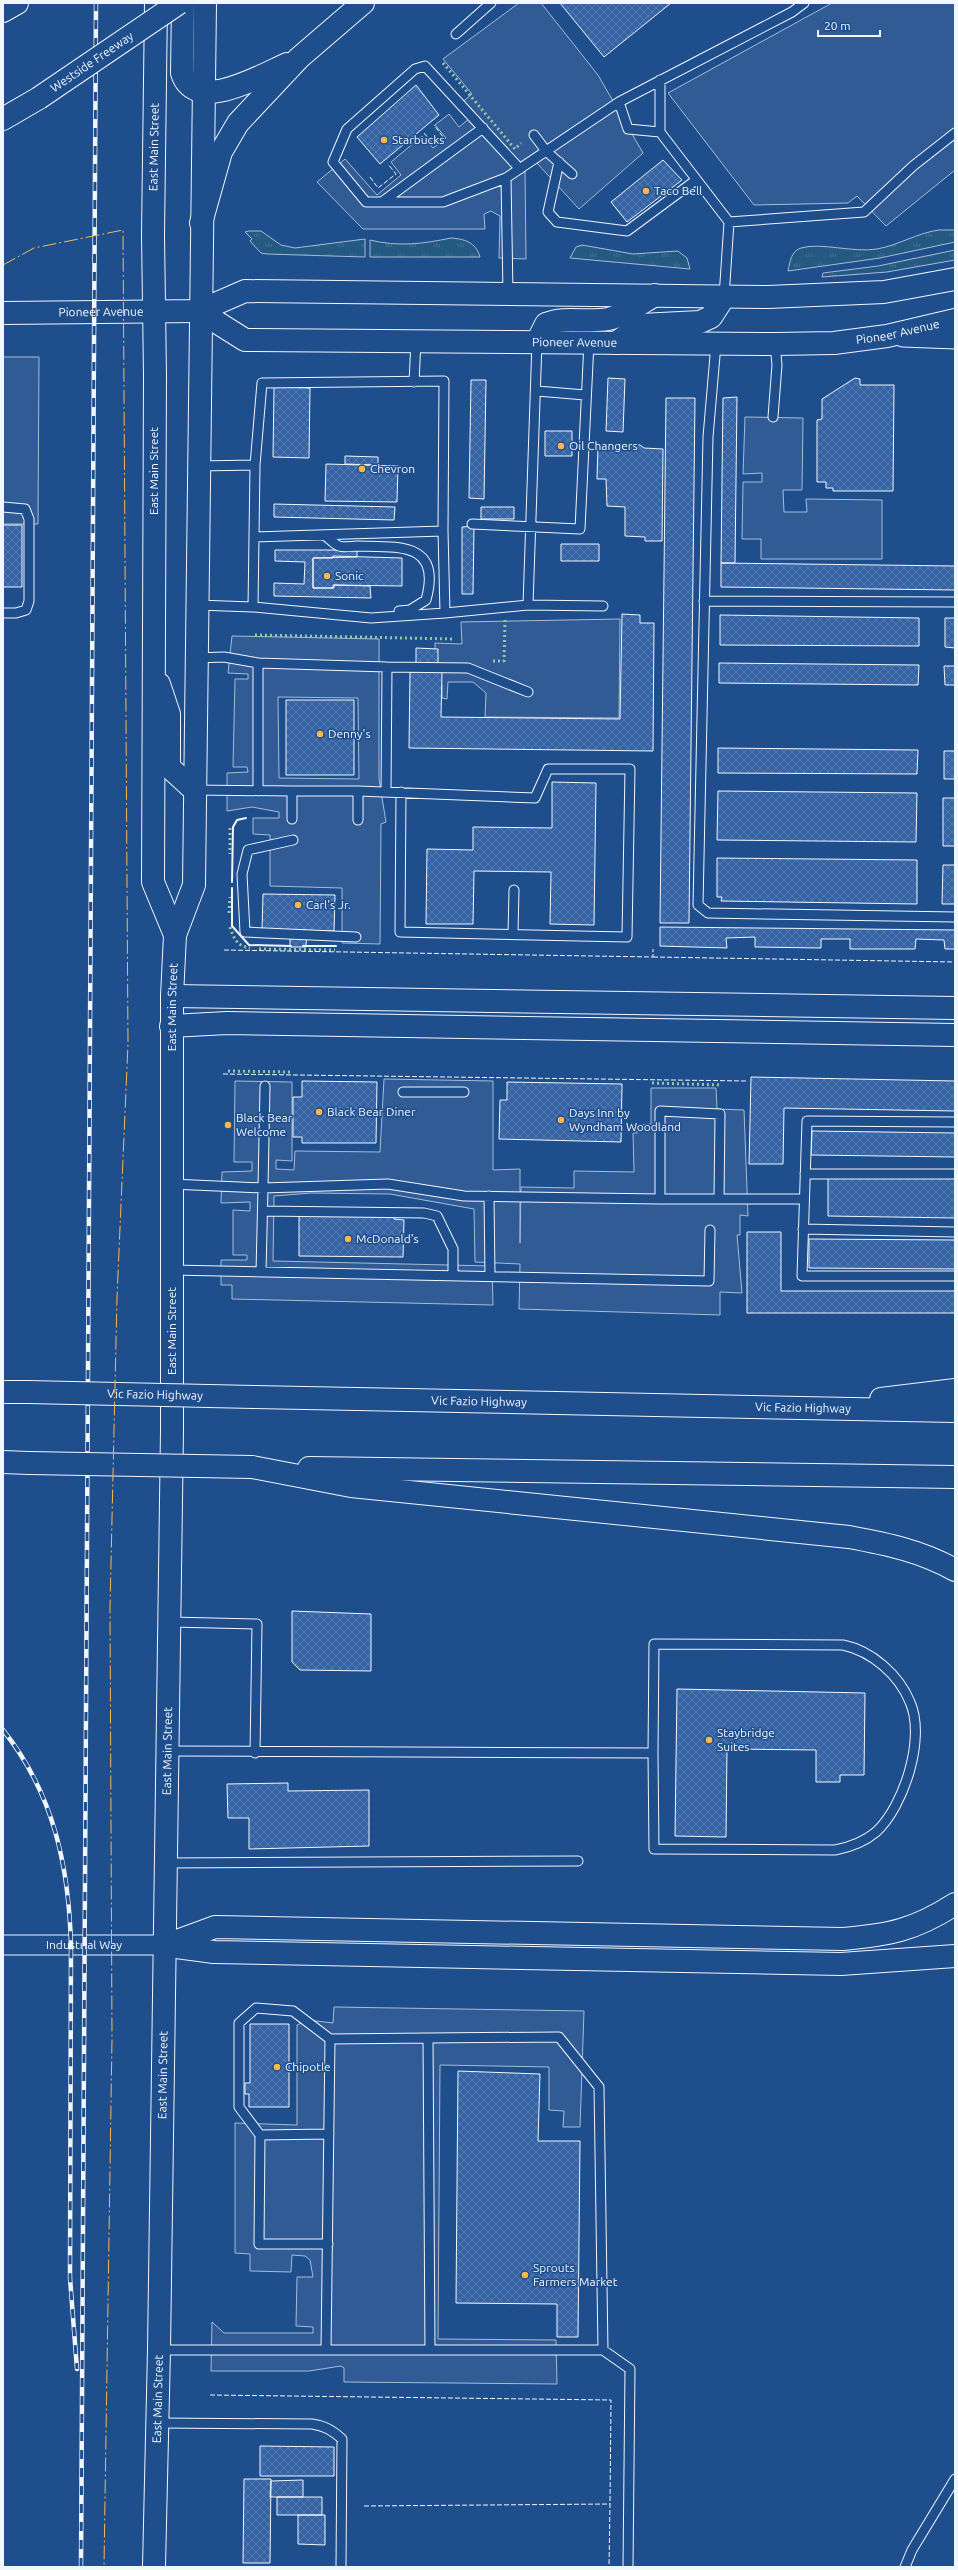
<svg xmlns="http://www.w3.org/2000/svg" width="958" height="2570" font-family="Ubuntu,sans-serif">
<defs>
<pattern id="grass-tufts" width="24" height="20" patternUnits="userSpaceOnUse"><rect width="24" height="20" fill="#245a82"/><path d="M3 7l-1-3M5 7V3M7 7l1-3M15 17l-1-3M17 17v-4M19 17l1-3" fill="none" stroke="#447295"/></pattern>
<pattern id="building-cross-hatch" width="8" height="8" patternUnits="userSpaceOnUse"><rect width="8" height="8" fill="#3563a3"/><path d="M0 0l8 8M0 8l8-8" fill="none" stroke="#537ab1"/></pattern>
</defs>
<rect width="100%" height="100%" fill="#1f4e8c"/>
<!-- grass -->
<path fill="url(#grass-tufts)" stroke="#a8bbd7" d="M939,230h16v12l-75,16 -92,13c2,-9 3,-20 13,-23 20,-6 52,5 76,1 22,-4 40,-16 62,-19z
M249,231h12l20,14 14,3 70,-9v18l-98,-3 -6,-1 -11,-12 2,-2 -7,-7z
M451,238c13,1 25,4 29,19h-110v-17c28,7 52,4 81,-2z
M582,245l51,9 45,-3 9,7 3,11 -120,-11 6,-11z
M955,250v10l-68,12 -65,5 1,-4 55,-7z"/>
<!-- parking -->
<path fill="#305b95" stroke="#a8bbd7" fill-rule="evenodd" d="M519,3h22l57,72 45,78 -64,56 -43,-47 -11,7 1,90 -27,-1 1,-42 -9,-5 -7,3 1,15h-122l-46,-47 28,-23 32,36 24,-20 -10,-13 31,-26 11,12 13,-10 -11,-13 14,-11 10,13 11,-9 -11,-13 13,-11 -29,-35z
M832,3h123v167l-69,56 -29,-30 -9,7 -94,2 -86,-112z
M3,357h36l-1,167h-35z
M745,417l58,1 -1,72h-19l1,22h23l-1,-13 76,1v59h-121v-20h-19l1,-57h19v-9l-19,1z
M620,619l-1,99 -134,-1 1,-24 -13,-11h-25l-1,17 -5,-1v-13l-7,-1v-41l27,1 -1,-22z
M232,636l147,3v140l7,43 -5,2 -1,120 -38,-1v-55l-72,-2v-51l-17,-1v-16h26v-6l-27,-5 -25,4v-38l21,-1 -1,-5h-14l2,-88h13v-5l-20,-1zM278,697l80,1 1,81 -80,-1z
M384,1079l109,2v89l27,-1v74l1,-56 53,1v-17l60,1 -1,-39h4v-8l14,-1v-36h65l1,21 27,1 4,106 -8,-1v20h-3l5,58 -22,-1v23l-201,-6 1,-45 -45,-2 -1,-53 -84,-15 -79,-1 -37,3 -1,65 219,5 1,39 -261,-6v-14h-11v-25h26v-5h-14v-45l17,1v-9l-29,1 1,-31 30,-1v-9h-18l1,-81 57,1v79l-16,-1v9l18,1 1,-19 85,1z
M334,2007l250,4 -4,116h-17l1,-16 -15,-1v-43l-109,-2 -2,274 118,1 1,44 -213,-2v-14l-3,-2 -32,5h-98l1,-49 12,11h89v-6l-17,-1 1,-49h16l-3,-17 -5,-4 -13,-1 -1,17 -41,-1v-17l-15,-1v-130l62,2v-100l11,-5 25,3z"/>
<!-- building -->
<path fill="url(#building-cross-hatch)" stroke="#f2f6ff" d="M560,3h111l-67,54z
M416,85l23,30 -59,49 -23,-27z
M663,160l19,20 -55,42 -16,-20z
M608,378l17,1 -2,53 -17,-1z
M855,378l5,1v6h34l-1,106h-60v-3h-7v-6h-9v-62l5,-1v-20z
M471,380h15l-2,119 -15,-1z
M274,387l36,1 -1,70 -36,-1z
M737,397l-2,166h-14l2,-165z
M666,398h29l-6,525h-29z
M545,431h27v25h-27z
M598,445h42l4,3 19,1 -1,92h-17v-4l-20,-1v-29l-18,-1 -1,-27h-9z
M345,456l33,1v8l-33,-1z
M326,464l72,2 -1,36 -72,-1z
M274,504l121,3 -1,13 -120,-3z
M481,507h33v12h-33z
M3,525h19v62h-19z
M474,526l-1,68h-11v-67z
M561,544h38v17h-38z
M275,550h82v7l-44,1v30h21v-3l36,1 1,12 -97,-2v-13l30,1 1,-22 -30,-1z
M333,556l69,2v28l-69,-1v3h-20v-30h20z
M721,563l234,3v24l-234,-3z
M622,614l18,1v8h14l-1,128 -244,-3 1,-76h6v-24l22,1v23h4l-1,45 179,2z
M720,615l199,3v28l-199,-1z
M945,618h10v30l-10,-1z
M719,663l200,2 -1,20 -199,-2z
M944,666h11v19h-10z
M286,700h68v75h-68z
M718,748l200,2 -1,24 -199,-1z
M944,751h11v28h-11z
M552,782l44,1 -2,142 -44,-1 1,-52 -77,-1 -1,53h-47l1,-75 46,1v-23l79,1z
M718,791l199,2 -1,49 -199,-2z
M943,798h12v48h-12z
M717,858l200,2v44l-196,-3 1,-4h-5z
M943,865h12v39h-13z
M263,894l72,1 -1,36 -72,-1z
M660,927l295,3v19h-10l-1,-9 -28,-1 -1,10h-65v-10h-29v9l-66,-1v-10l-29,1 1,10 -67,-2z
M290,930h17l-1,17h-16z
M751,1077l204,4v30l-171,-3 -1,56h-34z
M302,1081l75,1 -1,61h-74v-6h-9v-40h9z
M507,1082l115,2 -1,58 -122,-3 1,-39h7z
M812,1131l143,2v24l-144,-2z
M828,1176l127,2v40l-127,-2z
M394,1210v9l10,1 -1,37 -104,-1v-41z
M747,1232h34v59h174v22h-208z
M809,1239l146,1v29l-146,-1z
M292,1611l79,3v57l-71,-1 -8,-8z
M677,1689l188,4 -1,82h-24v7h-24v-32l-89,-1 -1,88 -51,-1z
M288,1783v8l81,-1v56l-120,3v-31h-21l-1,-34z
M250,2024h39v83h-40v-13h-4v-11h5z
M458,2071l82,3 -2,67h42l-2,196h-21v-33l-101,-1z
M260,2446l74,1v29h-74z
M244,2479h27l-1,84h-27z
M303,2480v17h-33l1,-16z
M277,2497h45v18h-45z
M298,2515h27v30l-27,-1z"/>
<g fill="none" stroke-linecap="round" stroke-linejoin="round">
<defs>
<path id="lane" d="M804,3l-12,9 -173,90 9,27 32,3 69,90 135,-10 49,-46 42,-33
M456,34l35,-31
M660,80v52
M534,135l12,16 26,23
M559,162l-11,50 9,10 70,9 69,-51
M506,178l-63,24h-77l-33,-40 14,-33 68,-60 10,-3 95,103
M382,202l101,-74
M508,293l-2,-115 113,-76
M724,297l5,-75
M716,344l-8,93 -10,468 10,8 247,4
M414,382l2,-41
M537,391l48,4
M773,417l4,-52 -2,-21
M255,465l7,-82 182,-2 -1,150
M199,466l56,-1 -1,72
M3,507l22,2 4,10v82l-3,9 -10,3h-13
M472,524l108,5 9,-187
M324,535c5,3 10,9 15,11 5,2 13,0 18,0 42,1 85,-4 69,54l-16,10 -11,1
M704,601l251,1
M197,605l56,2 118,11 74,-5 -2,-82 -189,6 -1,70
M528,605l9,-263
M445,613l83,-8 75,1
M196,658l28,-1 34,6v128
M258,663l129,4 -1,125
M387,667l81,1 60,24
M195,790l97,1v28
M292,791h66v29
M358,791l177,7 13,-29h82l-3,168 -227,-5 1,-140
M293,840l-45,10 -6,24 3,58 111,5
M513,934l1,-44
M265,1086l-2,102 125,-4 76,12 196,3v-88l60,3 -1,85h-59
M403,1092h61
M955,1122l-148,-1 -5,155h153
M805,1174h150
M171,1184l92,4 -2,84
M489,1196l1,80
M719,1199h84
M263,1211l161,2 13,3 16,33v26
M803,1229l152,3
M172,1270l537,11 1,-51
M170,1622l87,2 -2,129
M168,1751l485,2 1,-109 189,1c29,6 56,30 67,57 16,36 -6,104 -34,130 -12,10 -25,15 -41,18l-181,-1 -1,-96
M167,1863l411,-2
M260,2135l-21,-28v-84l17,-15 37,3 37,28
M328,2244h-69l1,-109 69,-1
M159,2350h444l27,19 -2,198
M326,2350l4,-311 98,-1
M430,2350l-2,-312 131,-1 40,50 4,263
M158,2423l154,1c13,2 20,6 30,15l-1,128
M905,2567l7,-17 43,-71"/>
<g id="street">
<path d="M903,337l52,2"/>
<path id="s1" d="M3,1945h163"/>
</g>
<g id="secondary">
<path id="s2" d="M199,311l46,29 530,4 59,-1 53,-7 68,-16"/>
<path id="s3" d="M3,313l196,-2 46,-20 523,6 116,-5 71,-13"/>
<path d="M537,342l9,-18c20,-8 41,-1 62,-5 17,-4 33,-16 47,-24"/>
<path d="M616,343l25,-18 59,-3 11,-5 13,-20"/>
</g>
<g id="primary">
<path d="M156,3l-3,232 2,141 -2,506 22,53"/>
<path d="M159,684l10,30v53l25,23"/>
<path id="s4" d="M154,2567l5,-217 13,-920v-434l3,-61 19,-50 11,-882"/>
</g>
<g id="highway">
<path d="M183,3l-1,70c13,42 80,2 105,-9"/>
<path d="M3,11l14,-8"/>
<path d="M3,119l36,-21"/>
<path d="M201,223l20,-71 17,-29 61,-65 64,-55"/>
<path d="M172,996l783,12"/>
<path d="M171,1026l56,-3 728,12"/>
<path d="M3,1392h25"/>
<path id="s5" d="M254,1397l701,14"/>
<path d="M881,1399l74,-9"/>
<path d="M3,1462l26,1"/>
<path d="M252,1467l99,19 498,51c38,7 72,14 106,33"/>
<path d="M309,1468l646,9"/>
<path d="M166,1945l49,-18 628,12c46,-4 72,-9 112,-35"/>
<path d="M169,1946l45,6 627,12 114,-8"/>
</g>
</defs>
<!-- lane casing -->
<use href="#lane" stroke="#f2f6ff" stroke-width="11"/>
<!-- street casing -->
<use href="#street" stroke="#f2f6ff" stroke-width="21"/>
<!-- secondary casing -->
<use href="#secondary" stroke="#f2f6ff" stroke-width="24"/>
<!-- primary casing -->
<use href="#primary" stroke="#f2f6ff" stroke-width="24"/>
<!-- highway casing -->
<use href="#highway" stroke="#f2f6ff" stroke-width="24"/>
<!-- lane -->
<use href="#lane" stroke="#1f4e8c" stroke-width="9"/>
<!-- street -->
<use href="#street" stroke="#1f4e8c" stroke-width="19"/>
<!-- secondary -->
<use href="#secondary" stroke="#1f4e8c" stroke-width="22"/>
<!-- primary -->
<use href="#primary" stroke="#1f4e8c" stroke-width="22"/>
<!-- highway -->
<use href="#highway" stroke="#1f4e8c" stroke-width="22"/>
<defs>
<path id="rail" d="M3,1730c51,64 66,137 68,216l-1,332 7,91
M81,2567l15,-2564"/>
</defs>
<!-- rail casing -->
<use href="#rail" stroke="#f2f6ff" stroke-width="4.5"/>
<!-- rail -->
<use href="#rail" stroke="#1f4e8c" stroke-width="3" stroke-dasharray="9" stroke-linecap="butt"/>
<defs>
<g id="highway-bridge">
<path id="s6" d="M39,98l140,-95"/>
<path id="s7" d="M28,1392l226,5"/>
<path d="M29,1463l223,4"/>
</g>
</defs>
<!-- highway-bridge casing -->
<use href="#highway-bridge" stroke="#f2f6ff" stroke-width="24" stroke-linecap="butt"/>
<!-- highway-bridge -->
<use href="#highway-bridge" stroke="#1f4e8c" stroke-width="22"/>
<!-- hedge -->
<path stroke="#97c8a6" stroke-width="3" stroke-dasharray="2 3" stroke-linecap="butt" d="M443,63l72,86 6,-6
M255,635l199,4
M493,661h11l1,-42
M230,828v26
M229,913l1,-16
M230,927c4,12 7,19 20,21
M259,949l76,1
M228,1071l62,1
M652,1083l70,2"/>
<!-- fence -->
<path stroke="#f2f6ff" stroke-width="1" stroke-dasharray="5 2" stroke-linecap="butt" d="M424,133l10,12 9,-8 -9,-12
M370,177l8,11 18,-14 -8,-10
M224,950l429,7v-8
M653,957l302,5
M223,1074l524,7
M210,2395l401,5 -1,104
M364,2506l246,-2 -1,63"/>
<!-- wall -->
<path stroke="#f2f6ff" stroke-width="2" d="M232,882l1,-55 4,-7 9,-2
M232,888v38l17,19 42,1
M303,946h33"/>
<!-- power -->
<path stroke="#ffb74d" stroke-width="1" stroke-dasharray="14 3 2 3" stroke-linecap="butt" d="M3,265l31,-17 89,-18 5,814 -11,253 -7,311 2,430 -8,529"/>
</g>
<!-- markers -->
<g fill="#ffb74d" stroke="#1f4e8c" stroke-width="1.5">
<circle cx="384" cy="140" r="4"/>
<circle cx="646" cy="191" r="4"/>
<circle cx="561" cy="446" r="4"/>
<circle cx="362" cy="469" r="4"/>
<circle cx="327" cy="576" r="4"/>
<circle cx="320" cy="734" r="4"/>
<circle cx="298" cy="905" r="4"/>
<circle cx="319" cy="1112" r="4"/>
<circle cx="561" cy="1120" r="4"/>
<circle cx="228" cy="1125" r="4"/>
<circle cx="348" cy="1239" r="4"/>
<circle cx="709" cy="1740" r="4"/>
<circle cx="277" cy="2067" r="4"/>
<circle cx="525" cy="2275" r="4"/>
</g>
<g text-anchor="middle" stroke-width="3" stroke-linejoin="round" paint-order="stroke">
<!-- street labels -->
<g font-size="12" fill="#f2f6ff" stroke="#1f4e8c">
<text dy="4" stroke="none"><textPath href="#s6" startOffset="64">Westside Freeway</textPath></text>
<text transform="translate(154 147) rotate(-89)" y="4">East Main Street</text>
<text dy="4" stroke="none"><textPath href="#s3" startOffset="98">Pioneer Avenue</textPath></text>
<text dy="4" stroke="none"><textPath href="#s2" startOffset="708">Pioneer Avenue</textPath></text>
<text dy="4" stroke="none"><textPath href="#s2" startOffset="384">Pioneer Avenue</textPath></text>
<text transform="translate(154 471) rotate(-90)" y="4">East Main Street</text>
<text dy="4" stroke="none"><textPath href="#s4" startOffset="1560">East Main Street</textPath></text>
<text transform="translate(172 1331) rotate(-90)" y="4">East Main Street</text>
<text dy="4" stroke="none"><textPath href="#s7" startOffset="127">Vic Fazio Highway</textPath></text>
<text dy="4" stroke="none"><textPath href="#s5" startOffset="225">Vic Fazio Highway</textPath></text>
<text dy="4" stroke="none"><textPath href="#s5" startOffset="549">Vic Fazio Highway</textPath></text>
<text dy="4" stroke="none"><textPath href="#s4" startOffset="816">East Main Street</textPath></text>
<text dy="4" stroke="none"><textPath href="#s1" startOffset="81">Industrial Way</textPath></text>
<text dy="4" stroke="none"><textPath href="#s4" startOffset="492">East Main Street</textPath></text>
<text dy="4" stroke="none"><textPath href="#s4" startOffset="168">East Main Street</textPath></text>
</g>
<!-- poi labels -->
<g font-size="12" fill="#f2f6ff" stroke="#1f4e8c" text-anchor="start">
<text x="392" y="144">Starbucks</text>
<text x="654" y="195">Taco Bell</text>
<text x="569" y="450">Oil Changers</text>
<text x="370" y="473">Chevron</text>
<text x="335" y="580">Sonic</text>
<text x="328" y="738">Denny's</text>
<text x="306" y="909">Carl's Jr.</text>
<text x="327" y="1116">Black Bear Diner</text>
<text x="569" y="1117">Days Inn by<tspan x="569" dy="14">Wyndham Woodland</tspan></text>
<text x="236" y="1122">Black Bear<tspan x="236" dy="14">Welcome</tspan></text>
<text x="356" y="1243">McDonald's</text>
<text x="717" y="1737">Staybridge<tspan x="717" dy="14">Suites</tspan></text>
<text x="285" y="2071">Chipotle</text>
<text x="533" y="2272">Sprouts<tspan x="533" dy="14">Farmers Market</tspan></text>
</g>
</g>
<!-- border -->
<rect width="958" height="2570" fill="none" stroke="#f2f6ff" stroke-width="8"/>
<!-- scale -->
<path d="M818 30v6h62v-6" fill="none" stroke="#f2f6ff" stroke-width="2"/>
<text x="824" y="30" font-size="12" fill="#f2f6ff" stroke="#1f4e8c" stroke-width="3" paint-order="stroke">20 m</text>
</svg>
